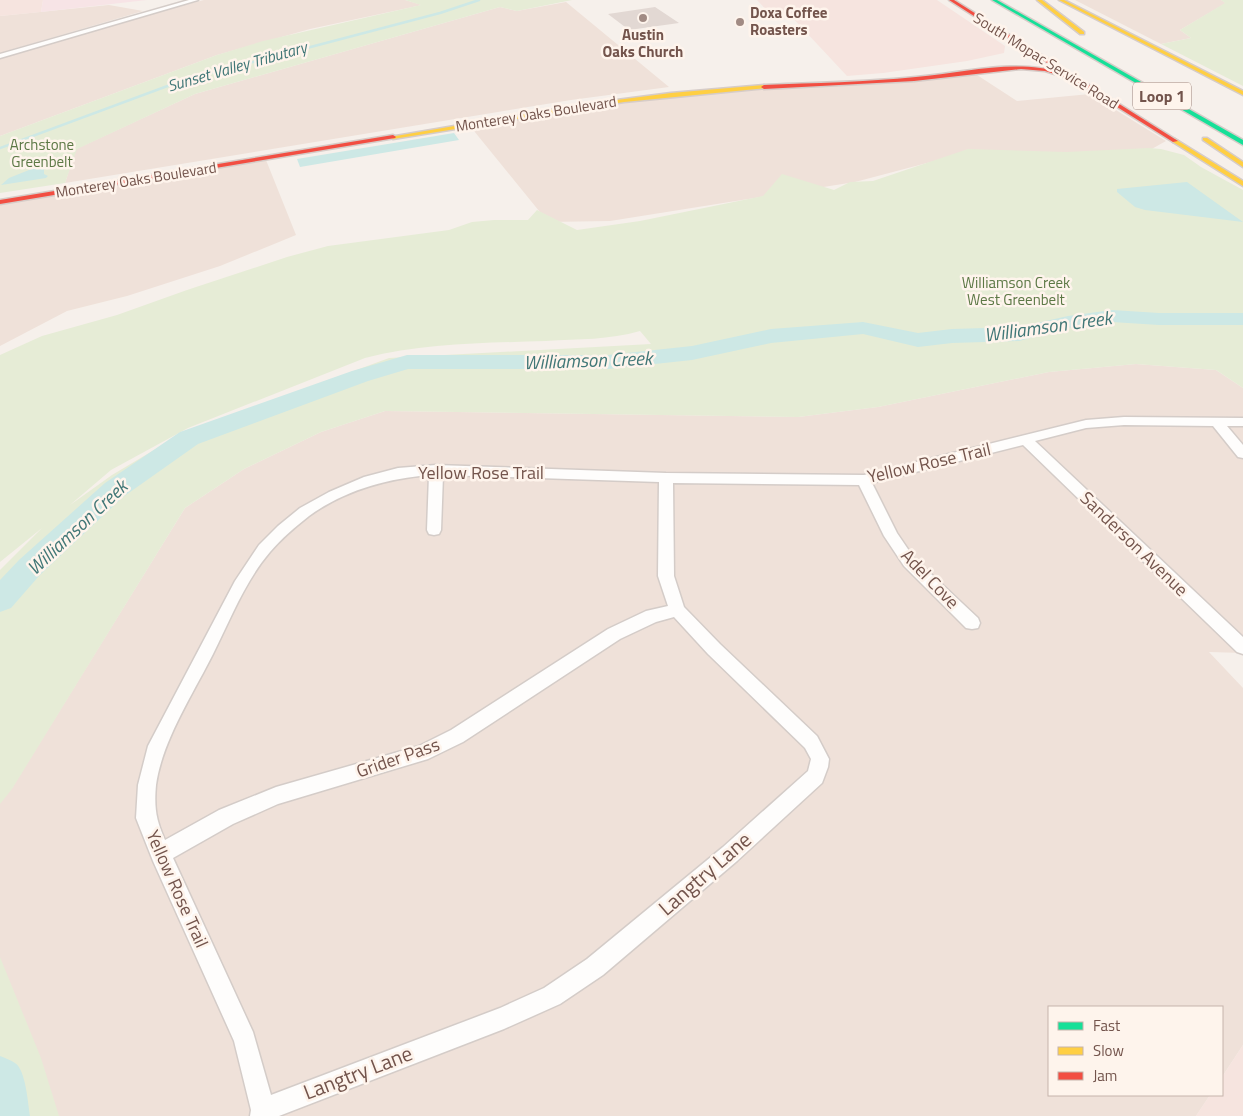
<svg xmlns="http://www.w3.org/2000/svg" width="1243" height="1116" font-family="'Titillium Web',sans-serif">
<rect width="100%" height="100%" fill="#f6f0eb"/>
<!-- residential -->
<path fill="#efe1d9" d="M204,0h201l17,5 -112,24 -93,26 -217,81v-78l161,-47z
M1075,0h146l5,3 -46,27 11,8 -30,6z
M566,2l103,85 -98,13 -506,83 11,-34 119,-55 305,-87 17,4z
M109,5l34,6 -143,42v-37z
M977,75l40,26 73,-7 76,47 -34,19 -186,-2 -91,24 -245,39 -62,1 -78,-96 119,-20 114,-14z
M266,160l30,75 -76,31 -93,30 -60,15 -67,35v-142z
M1136,364l80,6 27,18v265l-34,-1 34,36v357l-21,32v-70h-173v88h161l-14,21h-1196v-327l12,-1 173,-280 59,-39 77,-37 64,-21 413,6 80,-10 171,-35z"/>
<!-- commercial -->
<path fill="#f6e4df" d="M0,0h43l-2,12 -41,4z
M757,0h180l68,46 -1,7 -37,8 -84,12 -36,3 -58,-62h-19z
M1243,1045v71h-47l14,-21h12v-18z"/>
<!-- medical -->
<path fill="#f7e4e6" d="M43,0h104l-106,12z"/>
<!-- green -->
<path fill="#e6ecd6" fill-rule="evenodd" d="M405,0h167l-55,11 -17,-4 -305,87 -118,55 -12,34 -65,10v-57l217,-81 46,-14 158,-36z
M1221,0h22v86l-82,-42 30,-6 -11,-8 45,-27z
M1149,148l12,1 23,6 17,12 42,23v198l-27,-18 -80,-6 -87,8 -171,35 -80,10 -413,-6 -64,21 -77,37 -59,39 -173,281 -12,15v-234l42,-42 -42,34v-207l42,-19 75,-21 70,-25 100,-33 41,-11 121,-16 23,-8 22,-2h34l9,-10 40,20 63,-9 123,-25 19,-22 52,16 16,-8 23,-1 95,-32 98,3zM640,331l11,13 -262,14 -133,49 -102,43 -42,25 -42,30 41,-35 77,-42 177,-70c59,-15 121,-15 181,-17 33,-2 63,-1 94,-10z
M0,957l41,101 18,58h-59z"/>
<!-- water -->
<path fill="#cde8e5" d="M454,133l5,7 -159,27 -3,-8z
M44,164v10l4,2 -2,2 -45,7 8,-7z
M1187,182l56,40 -98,-12 -10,-3 -18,-15v-3z"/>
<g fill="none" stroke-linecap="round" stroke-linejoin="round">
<!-- stream -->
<path stroke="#cde8e5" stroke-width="2.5" d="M0,148l181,-67 259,-68 39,-13"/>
<!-- river -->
<path fill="#cde8e5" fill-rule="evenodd" d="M1112,310l47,3h84v12h-84l-47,-3 -44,6 -49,13 -67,2 -34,4 -55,-13 -92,9 -79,17 -84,9h-200l-40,12 -170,63 -75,53 -84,79 -28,32 -11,4v-32l19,-20 86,-77 75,-51 172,-61 55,-16h201l84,-9 79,-17 92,-7 55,11 34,-4 67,-2 49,-11z
M0,1056c5,2 11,4 15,7 11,7 13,41 15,53h-30z"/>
</g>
<!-- building -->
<path fill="#e2d8d3" d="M655,7l24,16 -50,7 -21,-16z"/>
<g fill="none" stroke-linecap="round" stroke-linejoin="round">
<defs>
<path id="street" d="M189,0h9l-198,58v-4z
M1124,417l119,1v8h-16l16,19v13l-5,-1 -25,-31 -89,-1 -38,3 -51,13 208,196v17l-6,-2 -214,-207 -151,38 25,50 17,25 64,60 2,5 -2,5 -6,1 -6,-1 -62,-62 -20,-30 -25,-51 -186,-2 1,93 10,31 36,37 97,92 12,23 -1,8 -6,16 -85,78 -134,114 -43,29 -56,25 -225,87h-29l1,-6 -17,-69 -81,-180 -17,-43 2,-33 10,-39 87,-165 24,-36 19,-19 22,-18 29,-16 35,-15 34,-9 38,-3 230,8 198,2 222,-55zM429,475l-2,55 2,4 5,1 5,-1 2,-4 2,-55 216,7 -1,94 10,30 -22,5 -38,18 -157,101 -32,16 -143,41 -57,23 -54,30c-9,-20 -11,-32 -9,-55 6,-44 37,-91 57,-131 17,-34 32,-73 57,-102 11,-13 25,-25 39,-36 36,-26 77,-37 120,-41zM674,617l34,37 97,94 6,11 -3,12 -85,76 -136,112 -43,29 -44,20 -229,87 -18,-63 -80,-174 60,-34 45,-20 150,-45 35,-17 157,-103 36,-17z"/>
<path id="fast" d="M992,0h5l246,140v5z"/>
<path id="slow" d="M1037,0h5l42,32v2h-4z
M1059,0h5l179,91v4z
M764,85l2,3 -142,14 -231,37 -3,-2 188,-32 93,-12z
M1203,138h4l36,24v5l-40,-27z
M1175,139l68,42v5l-70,-44 -1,-1z"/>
<path id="jam" d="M949,0h5l224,141 -5,1 -99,-62 -29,-9 -24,-2 -107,12 -150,8 -3,-2 3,-2c50,-2 102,-3 152,-8 48,-4 100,-19 147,-4z
M393,135l3,2 -1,1 -395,66v-4z"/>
</defs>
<!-- street casing -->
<use href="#street" stroke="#d4ccc8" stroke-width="3"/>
<!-- fast casing -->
<use href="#fast" stroke="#d6ccc8" stroke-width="3"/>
<!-- slow casing -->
<use href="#slow" stroke="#d6ccc8" stroke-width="3"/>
<!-- jam casing -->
<use href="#jam" stroke="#d6ccc8" stroke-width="3"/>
<!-- street -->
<use href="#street" fill="#fefdfc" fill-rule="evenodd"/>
<!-- fast -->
<use href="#fast" fill="#16e098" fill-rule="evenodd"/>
<!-- slow -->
<use href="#slow" fill="#ffcf43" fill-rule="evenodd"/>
<!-- jam -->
<use href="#jam" fill="#f24e42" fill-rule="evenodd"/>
</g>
<!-- markers -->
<g fill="#a18b84" stroke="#fef4ec" stroke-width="2">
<circle cx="643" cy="18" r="5"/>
<circle cx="740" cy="22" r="5"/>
</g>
<g text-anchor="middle" stroke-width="5" stroke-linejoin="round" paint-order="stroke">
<!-- far-poi labels -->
<g font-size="15" font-weight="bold" fill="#73544c" stroke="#fef4ec" text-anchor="start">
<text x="750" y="18">Doxa Coffee<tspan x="750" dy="17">Roasters</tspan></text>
<text x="643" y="40" text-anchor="middle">Austin<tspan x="643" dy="17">Oaks Church</tspan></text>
</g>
<!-- far-street labels -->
<g font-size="15" fill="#73544c" stroke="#fef4ec">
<text transform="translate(1046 61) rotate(32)" y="5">South Mopac Service Road</text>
<text transform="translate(536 114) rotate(-9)" y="5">Monterey Oaks Boulevard</text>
<text transform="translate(136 180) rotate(-9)" y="5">Monterey Oaks Boulevard</text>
</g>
<!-- far-park labels -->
<g font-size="15" fill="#5c7845" stroke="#fef4ec">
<text x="42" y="150">Archstone<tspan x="42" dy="17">Greenbelt</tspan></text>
<text x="1016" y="288">Williamson Creek<tspan x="1016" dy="17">West Greenbelt</tspan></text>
</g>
<!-- far-water labels -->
<g font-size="16" font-style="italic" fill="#417777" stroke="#fef4ec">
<text transform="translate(237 66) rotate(-16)" y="6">Sunset Valley Tributary</text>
</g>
<!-- shield labels -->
<rect fill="#fef4ec" stroke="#9d847c" stroke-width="1" x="1133" y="82.5" width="58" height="27" rx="4"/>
<g font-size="16" font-weight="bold" fill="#73544c">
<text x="1162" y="102">Loop 1</text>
</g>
<!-- street labels -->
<g font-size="18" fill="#73544c" stroke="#fef4ec">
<text transform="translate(929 463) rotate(-13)" y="6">Yellow Rose Trail</text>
<text x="481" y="479">Yellow Rose Trail</text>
<text transform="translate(1134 544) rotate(44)" y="6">Sanderson Avenue</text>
<text transform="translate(930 579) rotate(46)" y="6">Adel Cove</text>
<text transform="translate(398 758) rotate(-19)" y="6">Grider Pass</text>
<text transform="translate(177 889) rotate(66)" y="6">Yellow Rose Trail</text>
</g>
<!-- water labels -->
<g font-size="19" font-style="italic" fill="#417777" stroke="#fef4ec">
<text transform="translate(1048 326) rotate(-8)" y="7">Williamson Creek</text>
<text transform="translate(588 360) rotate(-2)" y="7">Williamson Creek</text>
<text transform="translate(77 527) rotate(-43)" y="7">Williamson Creek</text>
</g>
<!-- near-street labels -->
<g font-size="21" fill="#73544c" stroke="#fef4ec">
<text transform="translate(705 874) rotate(-41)" y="7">Langtry Lane</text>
<text transform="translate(358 1073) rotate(-21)" y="7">Langtry Lane</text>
</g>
</g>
<!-- legend -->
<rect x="1048" y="1006" width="175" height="90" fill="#fef4ec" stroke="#c6b4ac"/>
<rect x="1058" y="1022" width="25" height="8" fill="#16e098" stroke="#c6b4ac"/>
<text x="1093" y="1031" font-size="15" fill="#73544c">Fast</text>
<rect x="1058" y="1047" width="25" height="8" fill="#ffcf43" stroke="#c6b4ac"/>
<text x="1093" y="1056" font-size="15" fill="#73544c">Slow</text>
<rect x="1058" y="1072" width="25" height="8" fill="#f24e42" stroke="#c6b4ac"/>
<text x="1093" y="1081" font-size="15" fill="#73544c">Jam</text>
</svg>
